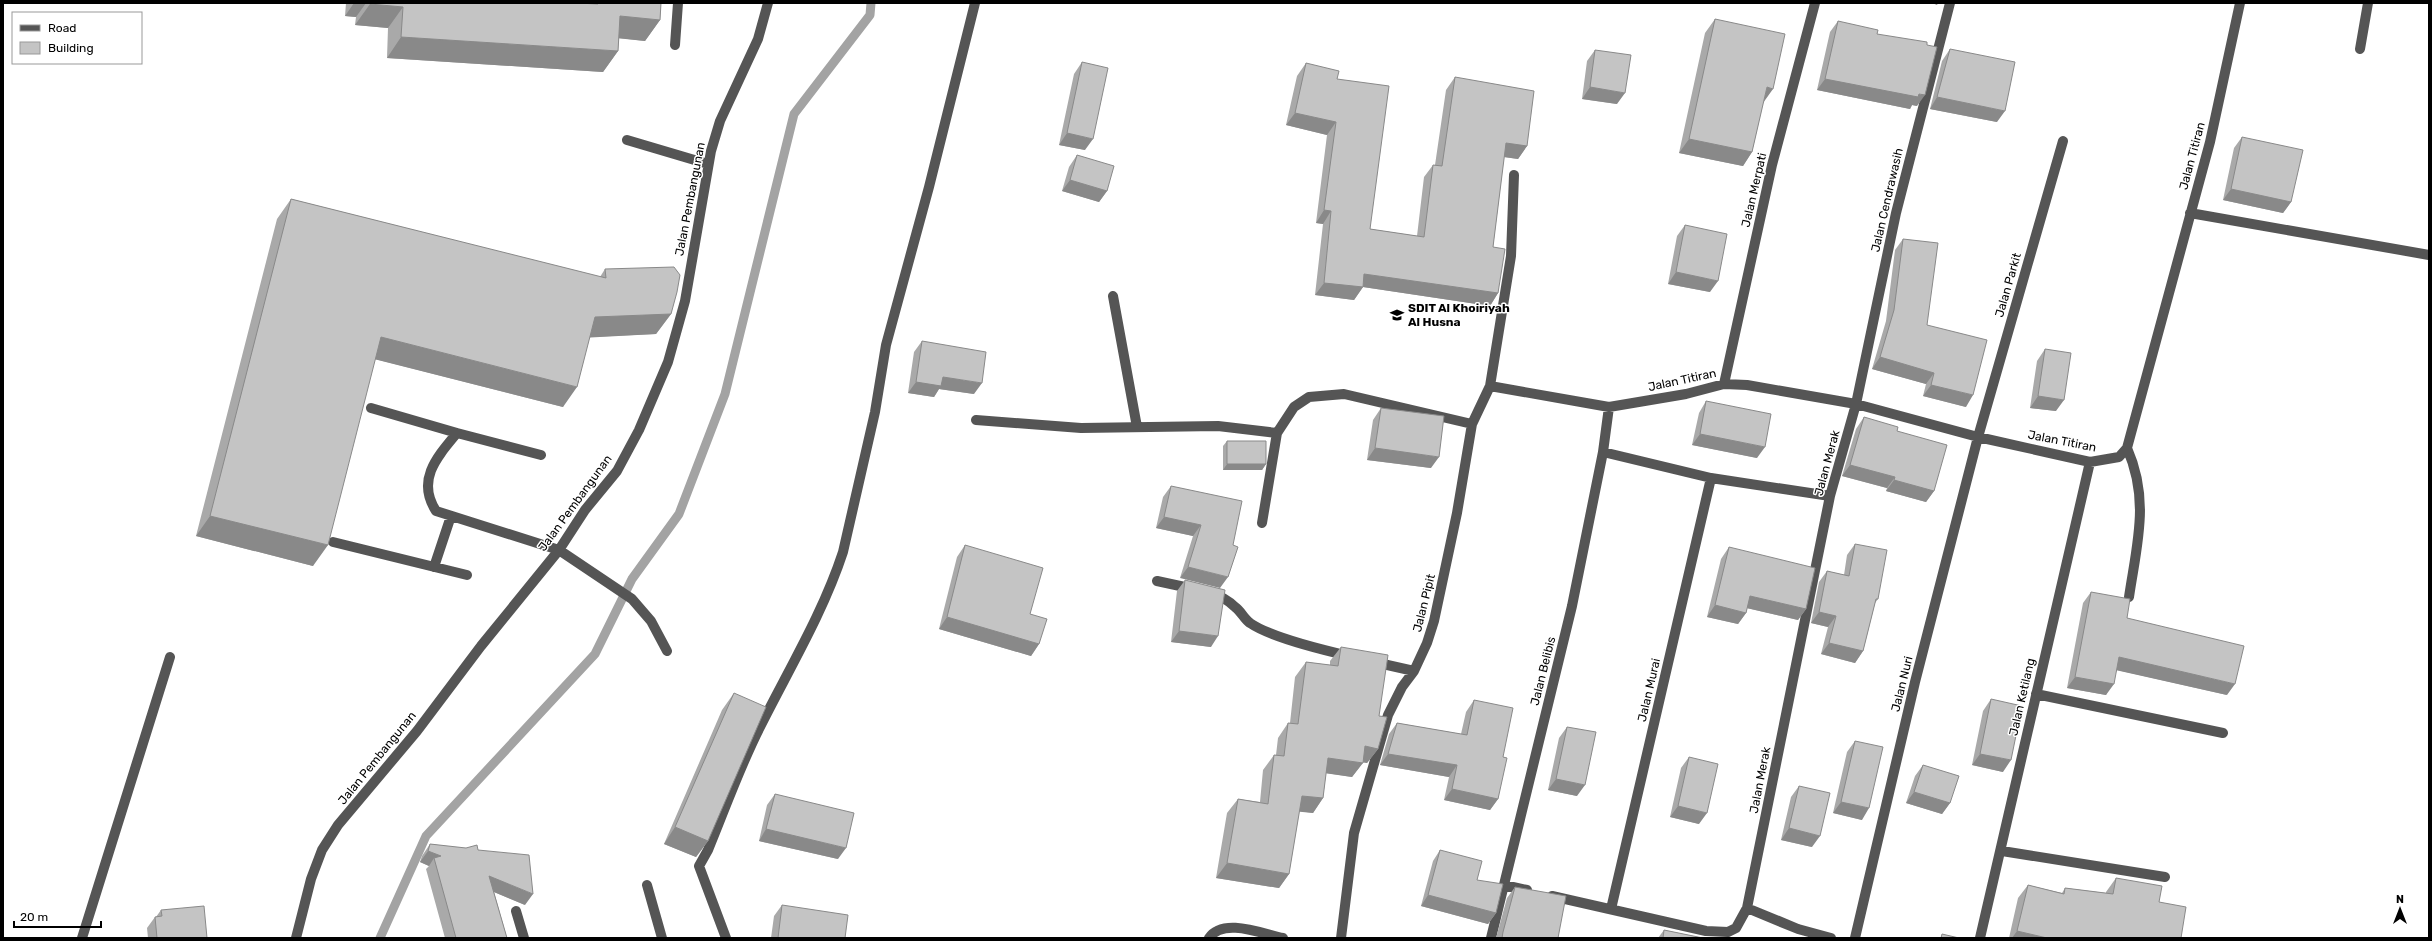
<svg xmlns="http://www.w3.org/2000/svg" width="2432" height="941" font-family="Rubik,sans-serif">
<rect width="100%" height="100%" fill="#fff"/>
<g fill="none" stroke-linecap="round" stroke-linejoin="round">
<!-- stream -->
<path stroke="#a3a3a3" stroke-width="9" d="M380,938l46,-102 169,-182 37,-75 47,-65 46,-120 69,-280 76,-99 1,-12"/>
<!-- minor -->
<path stroke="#555" stroke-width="10" d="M675,45l3,-42
M2360,49l8,-46
M627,140l81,24
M2190,213l239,42
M1113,296l24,131
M1724,384l48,-219 43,-162
M1490,386l21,-130 3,-81
M371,408l86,25
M976,420l105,8 137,-2 59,7
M2127,448c23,52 10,95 2,149
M1603,452l108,26 119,18
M541,455l-84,-22c-20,24 -41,47 -21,78l123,39 73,49 19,22 16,30
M1262,523l15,-90 17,-26 15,-10 35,-3 128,30
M333,542l134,33
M434,567l17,-51
M1157,581l37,8
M1211,593c10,3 17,7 24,14 6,4 9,12 15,16 20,14 73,27 99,33
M1374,662l40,9
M2036,694l187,39
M2002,851l163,26
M647,885l15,53
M1504,885l23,5
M1552,896l154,35 22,1 8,-4 11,-20 83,-412 26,-92 40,-191 54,-210
M1747,908l51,21 33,9
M1611,909l100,-431
M516,911l8,27
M82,938l88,-281
M296,938l15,-59 11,-29 16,-25 79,-94 64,-85 78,-96 26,-40 32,-39 22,-41 29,-68 17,-61 26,-150 9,-30 38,-82 10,-36
M726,938l-27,-72 9,-16c17,-41 32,-84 52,-123 29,-58 63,-114 83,-175l32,-140 11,-67 43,-158 46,-184
M1209,938c14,-21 54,-4 74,0
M1341,938l13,-105 34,-118 14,-28 12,-16 13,-28 7,-22 23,-108 15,-89 18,-38 119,21 77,-13 38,-10 23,1 109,19 122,33 112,25 29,-5 8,-9 83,-306 30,-139
M1491,938l81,-332 31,-154 6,-45
M1855,938l60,-256 63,-245 85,-296
M1980,938l110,-476"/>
</g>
<!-- wall -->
<path fill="#a9a9a9" d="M346,3l240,1 75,-1 -1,17 -15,21 -26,-3 -1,13 -15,21 -216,-14 1,-30 -33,-3 1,-8 -11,-1z
M1715,19l48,84 -11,49 -9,14 -64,-13 26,-120z
M1838,21l39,13 40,72 -5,-1 -2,4 -93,-19 13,-58z
M1950,49l47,73 -67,-13 12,-48z
M1595,50l22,54 -35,-5 5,-38z
M1082,62l3,88 -26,-5 15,-71z
M1306,63l31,16 33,150 47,7 7,-59 9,-12h2l11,-75 9,-13 72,69 -9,13 -14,-2 -11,90 5,46 -8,13 -127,-19 -9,13 -39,-5 8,-71 -7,-1 11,-88 -41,-10 11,-49z
M2242,137l49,65 -8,11 -60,-13 11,-52z
M1077,155l30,36 -8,11 -37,-11 7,-24z
M291,199l309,78 5,-8 66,45 -15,20 -66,3 -27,70 -188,-48 -62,207 -117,-30 81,-317z
M1685,225l25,67 -42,-8 9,-48z
M1903,239l24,86 39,82 -43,-11 3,-12 -54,-15 14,-48 9,-71z
M922,341l52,53 -35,-5 -5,8 -26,-4 6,-41z
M2045,349l11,62 -26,-3 7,-47z
M1706,401l51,57 -65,-13 7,-32z
M1381,408l50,60 -64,-8 6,-40z
M1864,417l70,74 -8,11 -40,-11 1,-3 -45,-12 14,-47z
M1227,441l39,23 -4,6h-39v-24z
M1171,486l62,59 -53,33 13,-42 -37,-8 7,-31z
M1855,544l23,55 -3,4 -12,48 -8,12 -34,-9 7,-27 -17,-4 8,-41 8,-11 17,4 3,-20z
M965,545l74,99 -8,12 -92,-27 18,-72z
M1729,547l77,62 -8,11 -51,-12 -1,5 -8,11 -31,-7 14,-58z
M1185,580l26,67 -40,-5 6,-51z
M2091,592l36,26 100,77 -110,-25 -11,25 -39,-7 16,-85z
M1341,647l38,69 -1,33 -11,14 -4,-1 -11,15 -26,-4 -3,25 -10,15 -14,-2 -10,63 -10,14 -63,-10 11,-65 11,-14 22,3 3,-32 11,-15h2l2,-17 10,-15h2l5,-46 11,-15 24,3v-4z
M734,693l-26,148 -12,16 -32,-13 58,-134z
M1991,699l12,73 -31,-7 11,-54z
M1474,700l29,57 -5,42 -8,11 -46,-10 5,-23 -69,-12 9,-31 8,-11 64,11 5,-22z
M1567,727l10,69 -29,-6 11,-52z
M1855,741l7,79 -29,-7 14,-61z
M1689,757l10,67 -29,-7 11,-49z
M1923,765l27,38 -8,11 -36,-11 9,-27z
M1799,786l13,61 -31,-7 10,-43z
M775,794l63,65 -79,-18 8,-36z
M430,844l48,6 47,55 -31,-13 13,46h-62l-19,-69 3,-3 -9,-4 2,-6z
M1440,850l37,30 19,33 -8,11 -67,-18 12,-45z
M2116,878l43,24 22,36h-172l9,-40 10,-13 34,8 3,-5 41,5v-1z
M1515,887l43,51h-62l11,-40z
M782,905l63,33h-74l3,-22z
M161,910l46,28h-59l-1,-10 8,-11h1z
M1664,930l39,8h-45z"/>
<!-- shaded-wall -->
<path fill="#898989" d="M354,3h12l-10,14 -11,-1z
M1932,3h6l-1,2z
M370,4l33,3 -15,21 -33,-3z
M620,16l40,4 -15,21 -39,-4z
M401,37l217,14 -15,21 -216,-14z
M1825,79l94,15 6,1 -8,11 -5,-1 -2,4 -93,-19z
M1590,87l35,6 -8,11 -35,-5z
M1767,87l6,2 -10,14z
M1937,97l68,14 -8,11 -67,-13z
M1295,113l41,9 -9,13 -41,-10z
M1067,133l26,6 -8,11 -26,-5z
M1689,139l63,13 -9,14 -64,-13z
M1506,143l21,3 -9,13 -21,-3z
M1070,180l37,11 -8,11 -37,-11z
M2231,189l60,13 -8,11 -60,-13z
M1324,210l7,1 -8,13 -7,-1z
M1676,272l42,9 -8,11 -42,-8z
M1364,274l134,19 -8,13 -127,-19 -9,13 -39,-5 9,-12z
M671,314l-15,20 -75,4 14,-21z
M381,337l196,50 -14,20 -197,-50z
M1880,357l54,16 -8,11 -54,-15z
M943,377l39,6 -8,11 -35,-5 -5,8 -26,-4 8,-11z
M1931,385l42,10 -7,12 -43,-11z
M2038,396l26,4 -8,11 -26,-3z
M1700,434l65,13 -8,11 -65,-13z
M1375,448l64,9 -8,11 -64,-8z
M1227,464h39l-4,6h-39z
M1850,465l45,12 -8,11 -45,-12z
M1894,480l40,11 -8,11 -40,-11z
M210,516l118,29 -15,21 -117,-30z
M1164,517l37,8 -8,11 -37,-8z
M1188,567l40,10 -8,11 -40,-10z
M1750,596l56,13 -8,11 -56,-13z
M1715,605l31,8 -8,11 -31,-7z
M1819,612l17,4 -8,11 -17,-4z
M947,617l92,27 -8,12 -92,-27z
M1179,631l39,5 -7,11 -40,-5z
M1829,643l34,8 -8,12 -34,-9z
M2119,657l116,27 -8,11 -116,-26z
M2075,677l39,7 -8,11 -39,-7z
M1365,746l13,3 -11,14 -12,-2z
M1388,754l69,11 -8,12 -69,-12z
M1980,754l31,6 -8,12 -31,-7z
M1328,758l35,5 -11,14 -35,-5z
M1556,779l29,6 -8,11 -29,-6z
M1452,789l46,10 -8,11 -46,-10z
M1914,792l36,11 -8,11 -36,-11z
M1302,796l21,2 -10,15 -21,-2z
M1841,802l28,6 -7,12 -29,-7z
M1678,806l29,7 -8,11 -29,-7z
M675,827l33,14 -12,16 -32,-13z
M1789,828l31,8 -8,11 -31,-7z
M766,829l80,19 -8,11 -79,-18z
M428,851l13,5 -7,2 -5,8 -9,-4z
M1227,863l62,11 -10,14 -63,-10z
M489,876l44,18 -8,11 -43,-18z
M1428,895l68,18 -8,11 -67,-18z
M2017,931l30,7h-35z"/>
<!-- building -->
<path fill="#c4c4c4" stroke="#898989" d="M370,3h207l21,1v-1h63l-1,17 -40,-4 -2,35 -217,-14 2,-30 -33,-3z
M1715,19l70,15 -12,55 -6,-2 -15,65 -63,-13z
M1838,21l40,9 -1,4 50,8v3l10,2 -12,48 -6,-1 -1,3 -93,-18z
M1950,49l65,13 -10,49 -68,-14z
M1595,50l36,5 -6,38 -35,-6z
M1082,62l26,6 -15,71 -26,-6z
M1306,63l33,8 -2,8 52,7 -19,143 54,8 9,-72 9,1 13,-89 79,14 -7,55 -21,-3 -13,104 12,2 -7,44 -134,-19 -1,13 -39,-4 7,-72 -7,-1 12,-88 -41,-9z
M2242,137l61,13 -12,52 -60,-13z
M1077,155l37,11 -7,25 -37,-11z
M291,199l315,79 -1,-9 69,-2 6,8 -3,17 -6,22 -76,3 -18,70 -196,-50 -53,208 -118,-29z
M1685,225l42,9 -9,47 -42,-9z
M1903,239l35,4 -11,82 60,15 -14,55 -42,-10 3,-12 -54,-16 14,-47z
M922,341l64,11 -4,31 -39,-6 -2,9 -25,-4z
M2045,349l26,4 -7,47 -26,-4z
M1706,401l65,13 -6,33 -65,-13z
M1381,408l63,8 -5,41 -64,-9z
M1864,417l34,10 -1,4 50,14 -13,46 -40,-11 1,-3 -45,-12z
M1227,441h39v23h-39z
M1171,486l71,15 -9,44 5,2 -10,30 -40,-10 13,-42 -37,-8z
M1855,544l32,6 -9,49h-2l-13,52 -34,-8 7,-27 -17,-4 8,-41 22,5z
M965,545l78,23 -13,46 17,5 -8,25 -92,-27z
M1729,547l86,21 -9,41 -56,-13 -4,17 -31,-8z
M1185,580l40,10 -7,46 -39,-5z
M2091,592l39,7 -3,19 117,28 -9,38 -116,-27 -5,27 -39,-7z
M1341,647l47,8 -9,61 8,1 -9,32 -13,-3 -2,17 -35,-5 -5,40 -21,-2 -13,78 -62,-11 11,-64 30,5 6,-49 10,1 4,-33 10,1 8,-62 32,4z
M734,693l32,14 -58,134 -33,-14z
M1991,699l31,7 -11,54 -31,-6z
M1474,700l39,8 -10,49 4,1 -9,41 -46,-10 5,-24 -69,-11 9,-31 70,12z
M1567,727l29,5 -11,53 -29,-6z
M1855,741l28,6 -14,61 -28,-6z
M1689,757l29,7 -11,49 -29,-7z
M1923,765l36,11 -9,27 -36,-11z
M1799,786l31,7 -10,43 -31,-8z
M775,794l79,19 -8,35 -80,-19z
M430,844l36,4 11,-3 1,5 51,5 4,39 -44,-18 18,62h-51l-22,-80 7,-2 -13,-5z
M1440,850l42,11 -5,19 26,4 -7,29 -68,-18z
M2116,878l46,8 -3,16 27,5 -5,31h-134l-30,-7 11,-46 36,9 1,-6 48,6z
M1515,887l51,9 -8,42h-56l1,-6z
M782,905l66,10 -3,23h-67z
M204,906l3,32h-50l-2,-21 7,-1 -1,-6z
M1664,930l39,8h-40z
M1942,934l17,4h-18z"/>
<!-- icons -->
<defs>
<symbol id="school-bare" viewBox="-9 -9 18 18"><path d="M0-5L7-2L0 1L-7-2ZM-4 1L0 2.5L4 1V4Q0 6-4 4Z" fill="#000" stroke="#fff" stroke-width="2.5" paint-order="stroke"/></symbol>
</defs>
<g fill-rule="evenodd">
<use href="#school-bare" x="1387" y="305" width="20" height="20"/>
</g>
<g text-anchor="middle" stroke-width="3" stroke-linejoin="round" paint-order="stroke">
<!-- street labels -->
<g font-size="12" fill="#000" stroke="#fff">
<text transform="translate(2192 156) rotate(-75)" y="4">Jalan Titiran</text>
<text transform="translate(1754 190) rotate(-77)" y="4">Jalan Merpati</text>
<text transform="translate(690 199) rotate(-79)" y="4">Jalan Pembangunan</text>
<text transform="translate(1887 200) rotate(-77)" y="4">Jalan Cendrawasih</text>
<text transform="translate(2008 285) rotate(-74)" y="4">Jalan Parkit</text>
<text transform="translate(1682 380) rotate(-12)" y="4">Jalan Titiran</text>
<text transform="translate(2062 441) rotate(11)" y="4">Jalan Titiran</text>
<text transform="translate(1827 463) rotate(-75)" y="4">Jalan Merak</text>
<text transform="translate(575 503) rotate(-54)" y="4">Jalan Pembangunan</text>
<text transform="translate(1424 603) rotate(-76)" y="4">Jalan Pipit</text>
<text transform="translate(1543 671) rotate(-76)" y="4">Jalan Belibis</text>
<text transform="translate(1902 684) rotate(-76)" y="4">Jalan Nuri</text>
<text transform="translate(1649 690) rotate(-77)" y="4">Jalan Murai</text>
<text transform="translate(2022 697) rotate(-77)" y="4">Jalan Ketilang</text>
<text transform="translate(377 758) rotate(-51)" y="4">Jalan Pembangunan</text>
<text transform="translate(1760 780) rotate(-79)" y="4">Jalan Merak</text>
</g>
<!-- poi labels -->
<g font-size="12" font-weight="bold" fill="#000" stroke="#fff" text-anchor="start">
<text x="1408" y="312">SDIT Al Khoiriyah<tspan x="1408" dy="14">Al Husna</tspan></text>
</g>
</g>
<!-- border -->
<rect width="2432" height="941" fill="none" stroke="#000000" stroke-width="8"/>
<!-- legend -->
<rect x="12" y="12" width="130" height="52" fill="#ffffff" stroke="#999999"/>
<rect x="20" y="25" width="20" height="6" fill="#555555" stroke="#999999"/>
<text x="48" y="32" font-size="12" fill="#000000">Road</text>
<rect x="20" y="42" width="20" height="12" fill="#c4c4c4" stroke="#999999"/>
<text x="48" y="52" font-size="12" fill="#000000">Building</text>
<!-- north arrow -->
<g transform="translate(2400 909)" stroke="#ffffff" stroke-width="3" paint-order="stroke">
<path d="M0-3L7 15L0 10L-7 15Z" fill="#000000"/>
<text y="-6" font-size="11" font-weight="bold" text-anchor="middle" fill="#000000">N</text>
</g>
<!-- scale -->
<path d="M14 921v6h87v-6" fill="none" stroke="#000000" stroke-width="2"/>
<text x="20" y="921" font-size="12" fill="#000000" stroke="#ffffff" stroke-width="3" paint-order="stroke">20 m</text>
</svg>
